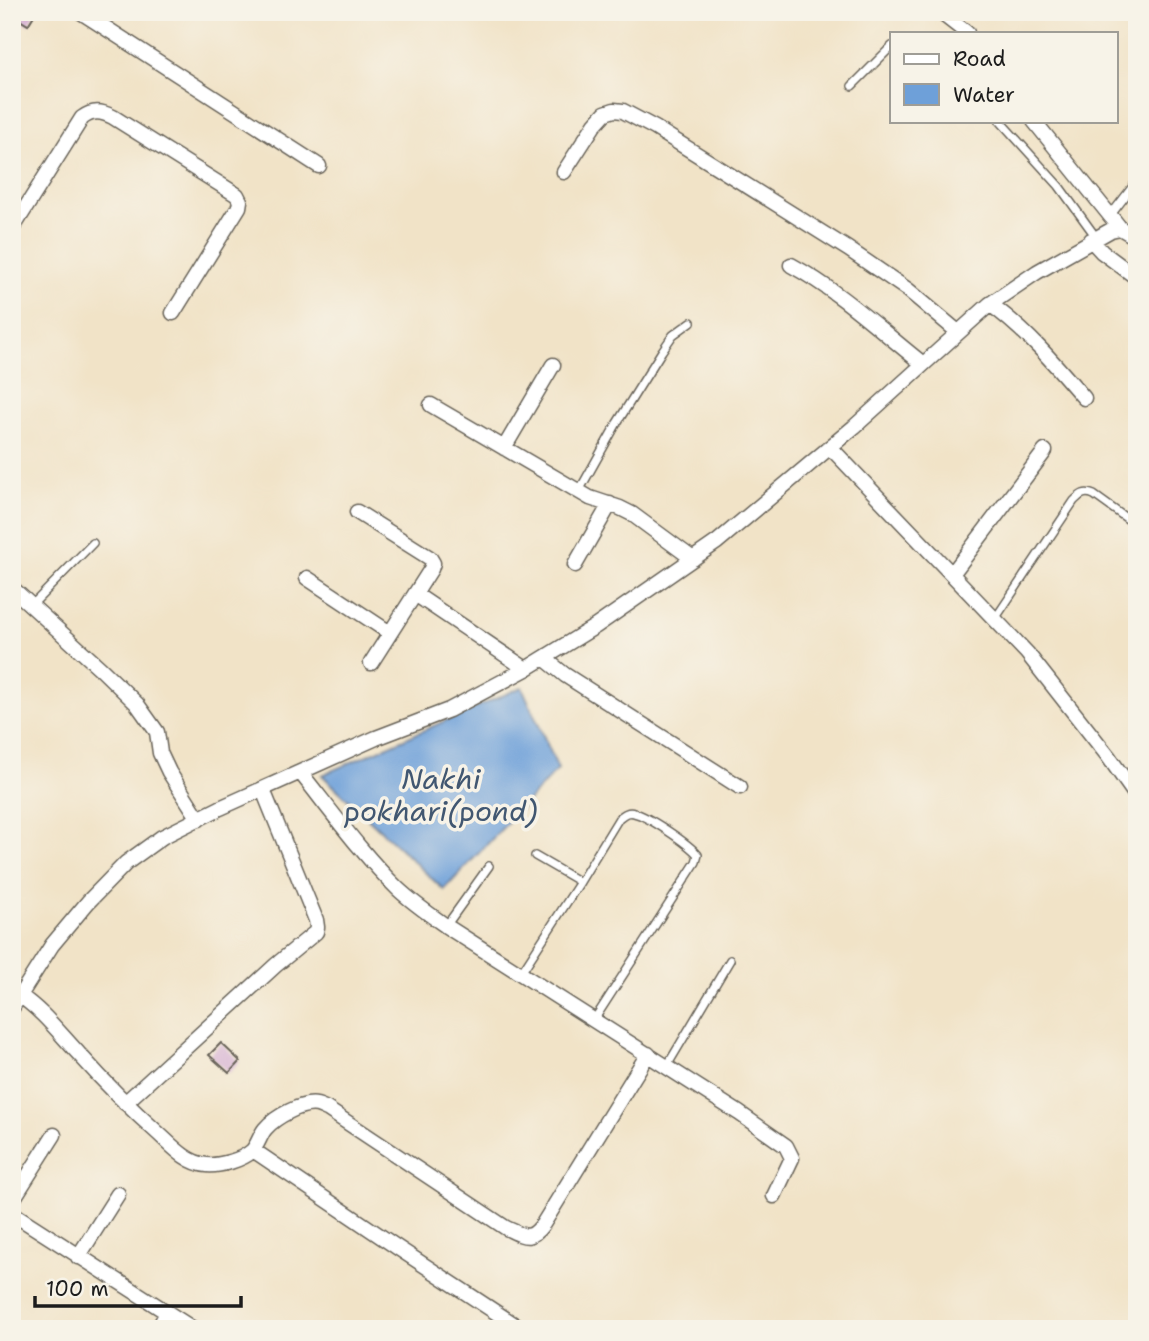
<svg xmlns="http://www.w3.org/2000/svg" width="1149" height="1341" font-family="'Shantell Sans',sans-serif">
<rect width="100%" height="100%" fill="#f7f3e8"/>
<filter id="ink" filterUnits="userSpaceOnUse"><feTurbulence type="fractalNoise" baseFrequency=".0143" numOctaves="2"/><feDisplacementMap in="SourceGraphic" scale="14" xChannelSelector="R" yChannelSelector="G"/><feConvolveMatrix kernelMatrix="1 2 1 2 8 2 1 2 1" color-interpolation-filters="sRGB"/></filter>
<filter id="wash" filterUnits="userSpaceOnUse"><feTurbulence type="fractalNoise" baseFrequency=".00686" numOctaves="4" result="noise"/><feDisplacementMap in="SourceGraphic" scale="28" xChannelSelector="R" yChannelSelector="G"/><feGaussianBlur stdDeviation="1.57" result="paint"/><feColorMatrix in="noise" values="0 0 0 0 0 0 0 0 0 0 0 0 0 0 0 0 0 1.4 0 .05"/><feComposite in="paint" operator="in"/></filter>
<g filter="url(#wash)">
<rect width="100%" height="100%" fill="#f1e3c7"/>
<!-- water -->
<path fill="#6ea0d9" stroke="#455e7a" stroke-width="2" d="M522,687l36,82 -114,121 -122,-115z"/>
<g id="blocks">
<!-- building -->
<path fill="#cfa3ce" d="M12,12h24l-8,13 -16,-10z
M221,1043l19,18 -11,12 -20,-18z"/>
</g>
</g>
<g filter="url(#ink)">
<use href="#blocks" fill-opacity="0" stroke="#676258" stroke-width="2"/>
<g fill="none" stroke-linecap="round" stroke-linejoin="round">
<defs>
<path id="lane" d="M852,86l40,-40
M1000,121l59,65 37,51
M1110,216l27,-35
M579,491l38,-68 45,-72 11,-16 18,-13
M32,605l61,-62
M995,619l79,-118c7,-7 11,-10 20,-6l43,31
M535,856l45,26
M446,926l43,-60
M521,973l59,-91 39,-64c5,-4 9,-7 15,-5 14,3 55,31 64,42l-2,7 -102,158
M667,1066l63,-106"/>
<path id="street" d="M81,12l238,154
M940,12l27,21
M1034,121l86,107
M564,172l31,-48 10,-11 9,-3 9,1 32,17 193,121 60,41 50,42
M12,227l4,-4 66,-105c11,-8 19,-7 31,-1l124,78 3,6 -1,6 -66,106
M1091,240l11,12 35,26
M791,265c48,26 89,65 132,99
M990,304c36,26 65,60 94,94
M431,405l159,93 30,10 12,6 61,45
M830,447l197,206 81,103 29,41
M504,448l49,-83
M357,512l73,46 3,5 -2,6 -60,94
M575,565l35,-61
M952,574l93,-123
M307,578l83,55
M12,588l89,81 36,35 20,28 3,21 9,19 30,47
M415,594l111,75
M544,658l21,17 175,112
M300,772c32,40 62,82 98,117 15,14 31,25 48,37l293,187 47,33 6,12 -18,38
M19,995c24,16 41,39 61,60 25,28 51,54 79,79 13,12 29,30 48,31 13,1 35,-5 45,-14 6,-6 8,-16 13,-22 10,-12 37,-27 52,-24 4,1 7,3 10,4l179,119c18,8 24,14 37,-4l105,-170
M12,1008l40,-63 36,-43 38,-39 36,-26 58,-29 156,-70 73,-28 77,-41 70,-43 121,-84 137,-115 136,-123 47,-32 74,-42 9,-2 17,10
M125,1103l151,-138 40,-33 1,-5 -1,-7 -53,-130
M253,1150l145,98 123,81
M12,1201l42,-66
M12,1213l181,116
M78,1257l40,-63
M158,1329l9,-16"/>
</defs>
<!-- lane casing -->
<use href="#lane" stroke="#676258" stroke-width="10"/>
<!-- street casing -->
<use href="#street" stroke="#676258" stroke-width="17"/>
<!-- lane -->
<use href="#lane" stroke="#fff" stroke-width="7"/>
<!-- street -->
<use href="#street" stroke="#fff" stroke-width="14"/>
</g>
</g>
<g text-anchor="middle" stroke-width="7" stroke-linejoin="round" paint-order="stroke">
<!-- water labels -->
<g font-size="28" font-style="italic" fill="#415771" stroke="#f7f3e8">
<text x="441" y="789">Nakhi<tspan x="441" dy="32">pokhari(pond)</tspan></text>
</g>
</g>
<!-- margin -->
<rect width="1149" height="1341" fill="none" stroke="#f7f3e8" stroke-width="42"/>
<!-- legend -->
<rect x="890" y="32" width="228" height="91" fill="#f7f3e8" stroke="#9f9d96" stroke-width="2"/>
<rect x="904" y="54" width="35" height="10" fill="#ffffff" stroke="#9f9d96" stroke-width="2"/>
<text x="953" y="66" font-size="21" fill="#1c1c1c">Road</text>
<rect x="904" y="84" width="35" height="21" fill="#6ea0d9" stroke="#9f9d96" stroke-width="2"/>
<text x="953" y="102" font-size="21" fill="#1c1c1c">Water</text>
<!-- scale -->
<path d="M35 1296v10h206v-10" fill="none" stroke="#1c1c1c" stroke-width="3.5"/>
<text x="46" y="1296" font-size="21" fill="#1c1c1c" stroke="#f7f3e8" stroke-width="5" paint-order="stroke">100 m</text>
</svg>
